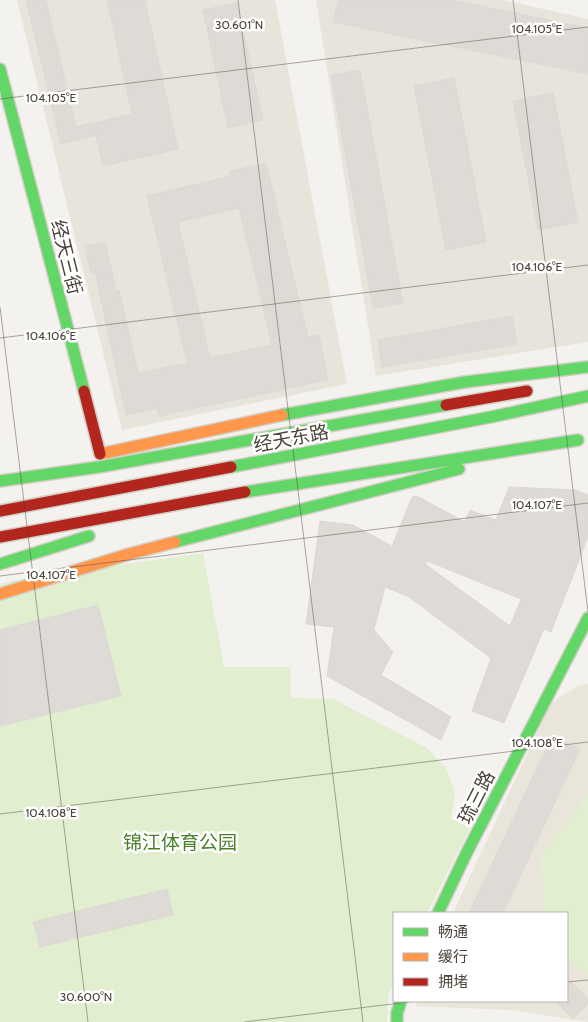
<svg xmlns="http://www.w3.org/2000/svg" width="588" height="1022" font-family="Cabin,'Noto Sans SC',sans-serif">
<rect width="100%" height="100%" fill="#f4f2ee"/>
<!-- residential -->
<path fill="#e7e4dc" d="M17,0h258l72,384 -225,46z
M316,0h187l85,19v323l-212,34z"/>
<!-- education -->
<path fill="#eae5da" d="M588,684v338l-77,-12 -95,-4 1,-5h150v-88h-114l98,-210 28,-18z"/>
<!-- green -->
<path fill="#e1eecf" d="M203,553l21,114h66l1,31 42,1 94,49 19,20 9,25 -4,26 19,9 -43,85h-33v67l-6,16 -1,26h-387v-438l16,-4z
M588,792v184l-21,-17v-46h-23l-3,-55z"/>
<!-- building -->
<path fill="#dedbd6" stroke="#dcd9d4" fill-rule="evenodd" d="M26,0h20l30,127 56,-13 -25,-114h38l33,149 -75,17 -7,-31 -35,9z
M338,0h114l136,28v46l-255,-52z
M237,3l26,117 -35,8 -25,-118z
M360,70l43,233 -30,5 -42,-233z
M454,78l32,164 -40,8 -32,-164z
M553,93l25,129 -40,8 -25,-129z
M266,163l42,174 11,-2 9,45 -169,36 -2,-8 -31,7 -31,-143 -4,1 -6,-27 20,-4 11,48h3l19,83 49,-10 -40,-167 84,-20 -1,-5zM239,208l33,137 -62,13 -32,-136z
M512,316l5,28 -135,23 -4,-27z
M509,487l66,3 13,5v42l-37,95 -7,-3 -40,94 -32,-12 19,-53 -82,-61 -24,-10 -11,43 19,22 -12,23 70,42 -10,23 -114,-64 7,-49 -28,-3 14,-103 33,4 39,21 20,-49 5,-1 48,26 5,-12 26,10zM427,561l94,38 -11,27 -85,-62z
M98,605l23,91 -121,30v-96z
M552,736l28,13 -77,164h-34z
M167,889l6,26 -133,32 -7,-25z
M567,978l21,21v5l-15,15 -18,-18h12z"/>
<g fill="none" stroke-linecap="round" stroke-linejoin="round">
<defs>
<path id="fast" d="M0,69l84,322
M282,415l183,-33 123,-15
M231,467l260,-50 97,-21
M0,481l99,-14 347,-62
M245,492l333,-52
M175,542l284,-73
M0,564l89,-28
M438,913l28,-59 122,-236
M397,1022v-9l4,-12"/>
<path id="slow" d="M100,454l182,-39
M0,594l129,-40 46,-12"/>
<path id="jam" d="M84,391l16,63
M446,405l81,-14
M0,511l231,-44
M0,537l245,-45"/>
</defs>
<!-- fast casing -->
<use href="#fast" stroke="#d3cfc5" stroke-width="14"/>
<!-- slow casing -->
<use href="#slow" stroke="#d3cfc5" stroke-width="14"/>
<!-- jam casing -->
<use href="#jam" stroke="#d3cfc5" stroke-width="14"/>
<!-- fast -->
<use href="#fast" stroke="#63d668" stroke-width="11"/>
<!-- slow -->
<use href="#slow" stroke="#ff974d" stroke-width="11"/>
<!-- jam -->
<use href="#jam" stroke="#b3261e" stroke-width="11"/>
</g>
<!-- ticks -->
<path fill="none" stroke="#4b4439" stroke-width="1" stroke-opacity="0.45" d="M238,0l125,1022M513,0l75,612M0,99l588,-72M0,307l88,715M0,338l588,-73M0,576l588,-73M0,814l588,-72M567,982l21,-2M244,1022l173,-21"/>
<g text-anchor="middle" stroke-width="5" stroke-linejoin="round" paint-order="stroke">
<!-- street labels -->
<g font-size="19" fill="#4b4439" stroke="#fff">
<text transform="translate(67 257) rotate(76)" y="7">经天三街</text>
<text transform="translate(291 438) rotate(-11)" y="7">经天东路</text>
<text transform="translate(476 797) rotate(-63)" y="7">琉三路</text>
</g>
<!-- park labels -->
<g font-size="19" fill="#4a7f2a" stroke="#fff">
<text x="180" y="849">锦江体育公园</text>
</g>
</g>
<g font-size="12" text-anchor="middle" fill="#4b4439" stroke="#fff" stroke-width="5" stroke-linejoin="round" paint-order="stroke">
<text x="239" y="29">30.601°N</text>
<text x="537" y="33">104.105°E</text>
<text x="51" y="102">104.105°E</text>
<text x="537" y="271">104.106°E</text>
<text x="51" y="340">104.106°E</text>
<text x="537" y="509">104.107°E</text>
<text x="51" y="579">104.107°E</text>
<text x="537" y="747">104.108°E</text>
<text x="51" y="817">104.108°E</text>
<text x="86" y="1001">30.600°N</text>
</g>
<!-- legend -->
<rect x="393" y="912" width="175" height="90" fill="#ffffff" stroke="#b7b4b0"/>
<rect x="403" y="928" width="25" height="8" fill="#63d668" stroke="#b7b4b0"/>
<text x="438" y="937" font-size="15" fill="#4b4439">畅通</text>
<rect x="403" y="953" width="25" height="8" fill="#ff974d" stroke="#b7b4b0"/>
<text x="438" y="962" font-size="15" fill="#4b4439">缓行</text>
<rect x="403" y="978" width="25" height="8" fill="#b3261e" stroke="#b7b4b0"/>
<text x="438" y="987" font-size="15" fill="#4b4439">拥堵</text>
</svg>
